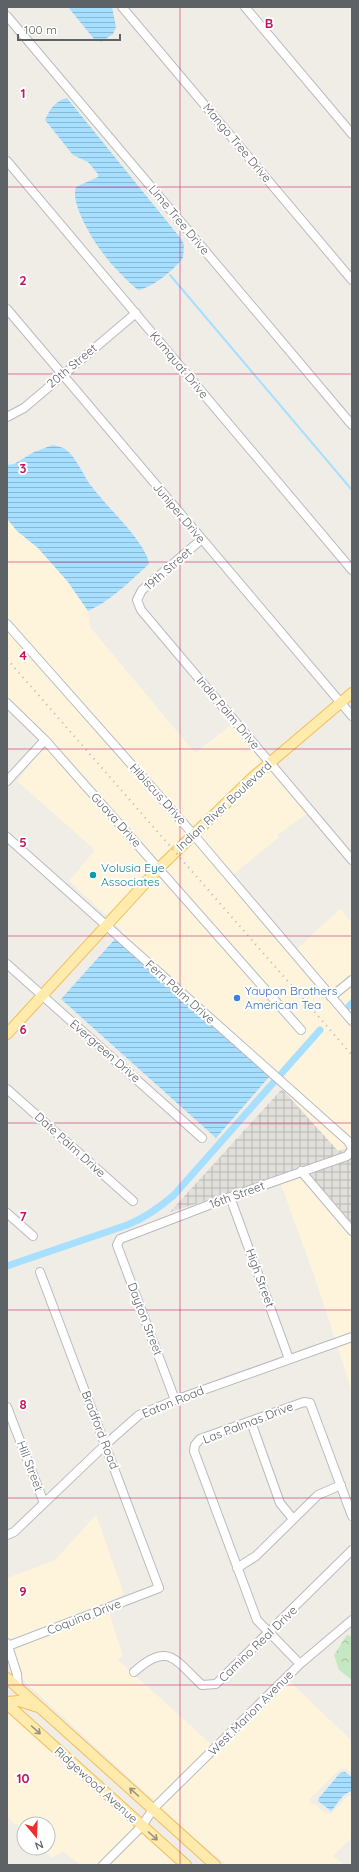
<svg xmlns="http://www.w3.org/2000/svg" width="359" height="1872" font-family="Quicksand,sans-serif">
<defs>
<pattern id="industrial-grid" width="8" height="8" patternUnits="userSpaceOnUse"><rect width="8" height="8" fill="#e1dfda"/><path d="M0 4h8M4 0v8" fill="none" stroke="#bab8b5"/></pattern>
<pattern id="forest-crowns" width="20" height="18" patternUnits="userSpaceOnUse"><rect width="20" height="18" fill="#c5e7c2"/><path d="M2 6a3 3 0 1 1 6 0M12 15a3 3 0 1 1 6 0" fill="none" stroke="#a3bfa1"/></pattern>
<pattern id="water-rules" width="6" height="5" patternUnits="userSpaceOnUse"><rect width="6" height="5" fill="#a6dfff"/><path d="M0 2.5h6" fill="none" stroke="#8ab8d2"/></pattern>
</defs>
<rect width="100%" height="100%" fill="#f0ede6"/>
<!-- commercial -->
<path fill="#fef4dc" d="M7,519l10,12 21,17 30,34 20,27 2,18 105,126 44,-34 32,38 -163,160 -39,-36 26,-31 -78,-69 33,-42 -43,-38z
M276,763l39,45 -38,27 2,2 -50,41 66,73 45,-42 12,14v224l-14,4 -56,-62 -167,-150 7,-9 -8,-7 47,-52 93,-90z
M305,1170l47,53v168l-36,-110 -37,-102z
M96,1515l28,79 -18,9 17,53 -6,3 98,89 69,-72 68,65v32l-5,-4 -6,-1 -32,32 2,4h4l9,8 7,2 17,-18 4,-1v42l-19,19 11,9h-117l-37,-31 -183,-169v-87l48,-18z
M7,1712l140,127 30,26h-97l-17,-14 -11,7 -11,-10h7v-24h-24v9l-17,-16z"/>
<!-- industrial -->
<path fill="url(#industrial-grid)" d="M282,1089l56,62 14,-4v76l-47,-53 -135,42z"/>
<!-- forest -->
<path fill="url(#forest-crowns)" d="M347,1635l5,1v44l-13,-10 -5,-15z"/>
<!-- water -->
<path fill="url(#water-rules)" d="M68,7h44l4,20 -3,7 -12,8 -7,-3z
M67,98l115,142 2,5 -1,13c-8,11 -31,30 -45,32 -25,-21 -45,-46 -58,-76 -3,-9 -7,-17 -4,-27l22,-10v-3l-10,-12 -15,-7 -28,-35c5,-11 10,-19 22,-22z
M53,445c4,1 9,2 12,4 12,8 18,27 27,38 13,18 55,56 57,77 -19,17 -37,36 -61,47l-20,-29 -30,-34 -21,-17 -10,-12v-54l7,-1 20,-12z
M115,939l154,138 -53,61 -155,-139z
M345,1772l7,5v14c-10,2 -14,13 -21,20l-13,-10 1,-3 21,-25z"/>
<g fill="none" stroke-linecap="round" stroke-linejoin="round">
<!-- stream -->
<path stroke="#a6dfff" stroke-width="2" d="M170,275l182,215"/>
<!-- canal -->
<path stroke="#a6dfff" stroke-width="7" d="M349,1006l3,-3
M281,1074l39,-44
M7,1266l120,-41c18,-7 32,-17 47,-30l99,-112"/>
<defs>
<path id="minor" d="M122,7l230,273
M245,7l107,127
M7,16l345,409
M7,161l345,409
M7,309l345,407
M7,417l17,-9 112,-95
M202,539l-60,51 -5,10 4,10 211,250
M7,624l186,210 159,187
M7,703l38,37 256,290
M7,781l38,-41
M7,837l341,304 4,7
M7,964l195,174
M331,997l21,-17
M7,1089l126,112
M301,1171l51,60
M230,1197l59,162
M7,1213l26,23
M175,1400l-58,-155 3,-6 110,-42 117,-41 5,-6
M7,1407l37,96
M251,1422l29,81 13,16
M7,1535l7,-3 92,-88 33,-29 36,-15 177,-63
M237,1568l19,-12 62,-61 23,-10
M7,1643l10,31 1,14
M8,1646l151,-58 -119,-316
M300,1664l-43,-44 -63,-169 1,-6 5,-6 104,-37 6,1 42,113
M134,1672c34,-31 41,-12 68,13l14,-1 136,-134
M103,1865l39,-39 11,-17 147,-145 52,-44"/>
<path id="major" d="M7,1034l152,-166 93,-90 100,-85
M7,1678l208,187
M7,1702l12,-1 19,6
M7,1704l179,161"/>
</defs>
<!-- minor casing -->
<use href="#minor" stroke="#b8bbbf" stroke-width="10"/>
<!-- major casing -->
<use href="#major" stroke="#f3bd5b" stroke-width="12"/>
<!-- minor -->
<use href="#minor" stroke="#fff" stroke-width="8"/>
<!-- major -->
<use href="#major" stroke="#ffebab" stroke-width="10"/>
<!-- rail -->
<path stroke="#b4b5b6" stroke-width="2" stroke-dasharray="1 5" stroke-linecap="butt" d="M7,659l345,396"/>
</g>
<!-- one-way arrows -->
<defs><path id="oneway-shaft" d="M-6 0H5M1.5-3L5.5 0L1.5 3" fill="none" stroke-width="1.6" stroke-linecap="round" stroke-linejoin="round"/></defs>
<g stroke="#96927e">
<use href="#oneway-shaft" transform="translate(36 1730) rotate(42)"/>
<use href="#oneway-shaft" transform="translate(134 1792) rotate(-138)"/>
<use href="#oneway-shaft" transform="translate(153 1836) rotate(42)"/>
</g>
<!-- grid -->
<path fill="none" stroke="#c2185b" stroke-width="1" stroke-opacity="0.55" d="M180,7v1858M7,187h345M7,374h345M7,562h345M7,749h345M7,936h345M7,1123h345M7,1310h345M7,1498h345M7,1685h345"/>
<!-- markers -->
<circle fill="#0f9aa8" stroke="#fff" stroke-width="1.5" cx="93" cy="875" r="4"/>
<circle fill="#3f7fe0" stroke="#fff" stroke-width="1.5" cx="237" cy="998" r="4"/>
<g text-anchor="middle" stroke-width="4" stroke-linejoin="round" paint-order="stroke">
<!-- street labels -->
<g font-size="12" fill="#5d6266" stroke="#fff">
<text transform="translate(237 143) rotate(50)" y="4">Mango Tree Drive</text>
<text transform="translate(179 220) rotate(50)" y="4">Lime Tree Drive</text>
<text transform="translate(179 365) rotate(50)" y="4">Kumquat Drive</text>
<text transform="translate(72 366) rotate(-40)" y="4">20th Street</text>
<text transform="translate(179 513) rotate(50)" y="4">Juniper Drive</text>
<text transform="translate(168 569) rotate(-41)" y="4">19th Street</text>
<text transform="translate(228 713) rotate(50)" y="4">India Palm Drive</text>
<text transform="translate(158 794) rotate(48)" y="4">Hibiscus Drive</text>
<text transform="translate(224 806) rotate(-43)" y="4">Indian River Boulevard</text>
<text transform="translate(116 820) rotate(48)" y="4">Guava Drive</text>
<text transform="translate(180 992) rotate(42)" y="4">Fern Palm Drive</text>
<text transform="translate(105 1051) rotate(41)" y="4">Evergreen Drive</text>
<text transform="translate(70 1145) rotate(42)" y="4">Date Palm Drive</text>
<text transform="translate(237 1195) rotate(-20)" y="4">16th Street</text>
<text transform="translate(260 1278) rotate(70)" y="4">High Street</text>
<text transform="translate(145 1319) rotate(69)" y="4">Dayton Street</text>
<text transform="translate(173 1402) rotate(-22)" y="4">Eaton Road</text>
<text transform="translate(248 1423) rotate(-21)" y="4">Las Palmas Drive</text>
<text transform="translate(100 1430) rotate(69)" y="4">Bradford Road</text>
<text transform="translate(30 1466) rotate(69)" y="4">Hill Street</text>
<text transform="translate(84 1617) rotate(-21)" y="4">Coquina Drive</text>
<text transform="translate(258 1644) rotate(-44)" y="4">Camino Real Drive</text>
<text transform="translate(251 1713) rotate(-45)" y="4">West Marion Avenue</text>
<text transform="translate(96 1785) rotate(42)" y="4">Ridgewood Avenue</text>
</g>
<!-- culture labels -->
<g font-size="12" fill="#0d838f" stroke="#fff" text-anchor="start">
<text x="101" y="872">Volusia Eye<tspan x="101" dy="14">Associates</tspan></text>
</g>
<!-- shop labels -->
<g font-size="12" fill="#366cbe" stroke="#fff" text-anchor="start">
<text x="245" y="995">Yaupon Brothers<tspan x="245" dy="14">American Tea</tspan></text>
</g>
</g>
<g font-size="13" text-anchor="middle" font-weight="bold" fill="#c2185b" stroke="#fff" stroke-width="4" stroke-linejoin="round" paint-order="stroke">
<text x="269" y="28">B</text>
<text x="23" y="98">1</text>
<text x="23" y="285">2</text>
<text x="23" y="473">3</text>
<text x="23" y="660">4</text>
<text x="23" y="847">5</text>
<text x="23" y="1034">6</text>
<text x="23" y="1221">7</text>
<text x="23" y="1409">8</text>
<text x="23" y="1596">9</text>
<text x="23" y="1783">10</text>
</g>
<!-- border -->
<rect width="359" height="1872" fill="none" stroke="#5d6266" stroke-width="16"/>
<!-- north arrow -->
<g transform="translate(36 1836) rotate(161)"><circle r="19" fill="#ffffff" stroke="#bec0c2"/>
<path d="M0-3L7 15L0 10L-7 15Z" fill="#eb3130"/>
<text y="-6" font-size="11" font-weight="bold" text-anchor="middle" fill="#5d6266">N</text>
</g>
<!-- scale -->
<path d="M18 34v6h102v-6" fill="none" stroke="#5d6266" stroke-width="2"/>
<text x="24" y="34" font-size="12" fill="#5d6266" stroke="#ffffff" stroke-width="3" paint-order="stroke">100 m</text>
</svg>
